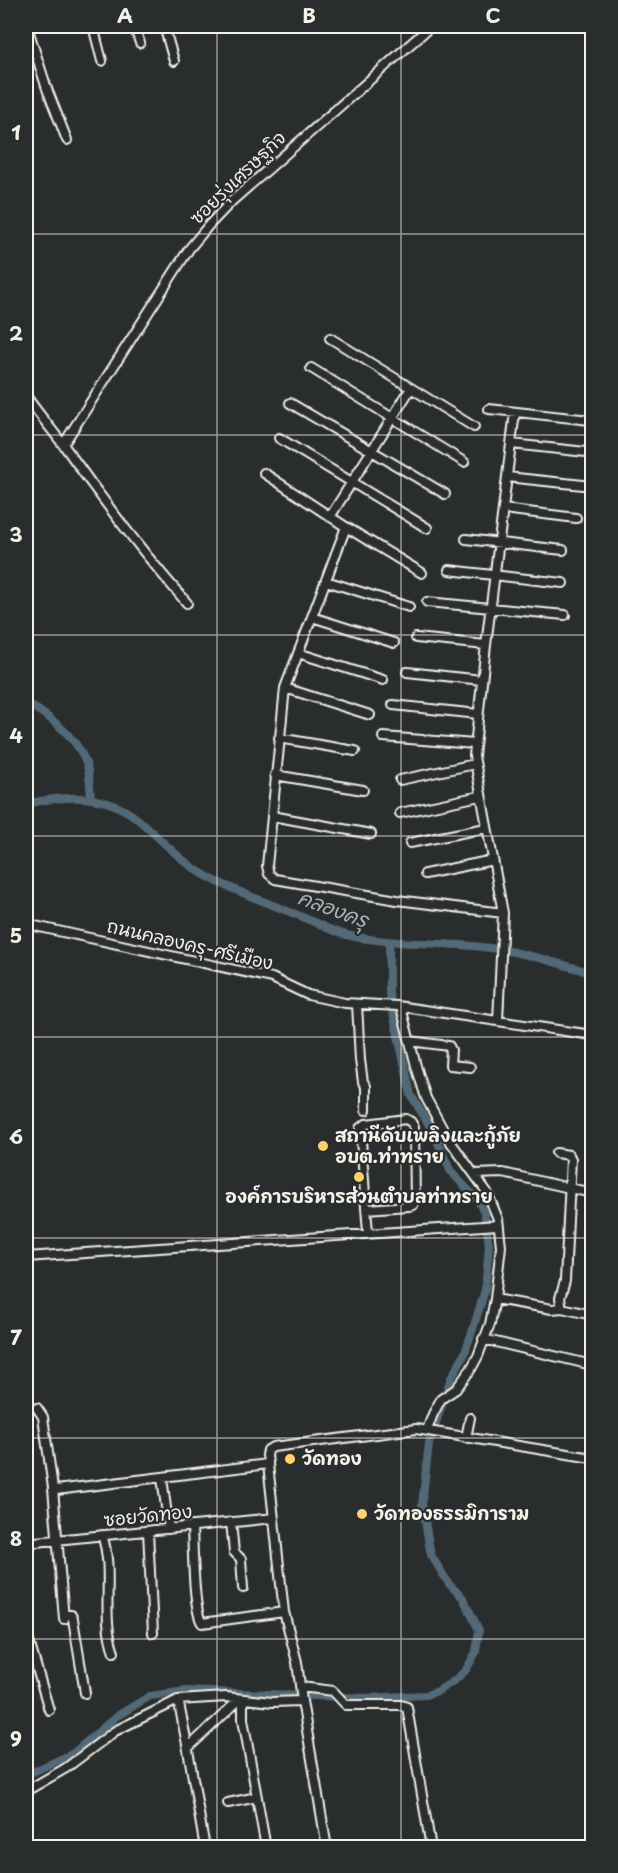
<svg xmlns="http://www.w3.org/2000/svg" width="618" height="1873" font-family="'Playpen Sans','Playpen Sans Thai',sans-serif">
<rect width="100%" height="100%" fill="#2a2d2e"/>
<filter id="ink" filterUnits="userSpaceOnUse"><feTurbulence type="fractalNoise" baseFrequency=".0167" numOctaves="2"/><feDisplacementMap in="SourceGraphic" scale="12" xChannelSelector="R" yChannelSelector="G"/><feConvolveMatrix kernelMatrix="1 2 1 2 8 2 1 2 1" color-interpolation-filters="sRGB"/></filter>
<g filter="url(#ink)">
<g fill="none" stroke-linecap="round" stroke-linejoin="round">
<!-- canal -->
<path stroke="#536977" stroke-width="8" d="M26,703c25,14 52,34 61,63 3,10 3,22 4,32
M26,804c40,-9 82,-12 115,18 26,23 47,47 79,61 26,12 53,22 80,33 15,6 30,15 46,19 45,10 91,7 136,12 38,4 74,16 110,26
M26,1775l46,-21 45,-38 33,-20 36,-5 183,7 57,-3 12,-4 17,-11 11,-10 10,-18 3,-22 -16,-32 -14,-14 -18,-29 -9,-50 7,-62 22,-65 13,-23 9,-26 12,-39 4,-45 -5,-33 -7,-13 -26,-27 -19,-42 -21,-35 -22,-101v-53"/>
<defs>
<path id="street" d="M27,26l20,63 20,51
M93,26l9,35
M134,26l6,17
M164,26l10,35
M330,338l144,89
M311,368l153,94
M26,396c12,17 26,34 39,51 38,54 78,106 122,156
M290,403l155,91
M489,409l101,11
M279,438l148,90
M512,444l74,8
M63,445l126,-196 20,-24 23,-24 199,-175
M264,473l82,54 76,46
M507,477l76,8
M503,509l73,9
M330,517l81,-129
M346,527l-61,161 -18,178 2,8 6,5 122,21 106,13
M466,539l97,11
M449,570l114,13
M326,581l83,26
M427,602l138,13
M312,617l82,26
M416,638l70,7 -12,111 29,157 -5,108
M486,645l29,-233
M298,653l85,27
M407,672l75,8
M285,688l85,27
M393,705l85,9
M383,737l92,7
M279,738l76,13
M275,775l88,15
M400,780l75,-16
M400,813l80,-17
M272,816l99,18
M410,843l76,-15
M425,874l68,-14
M26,924l246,54 36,17 37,8 52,3 195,29
M357,1004l3,56 3,22 3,4v24
M401,1007l15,59 10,32 21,39 40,55 11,27 3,27 -6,53 -5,25 -12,32 -7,13 -15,20 -15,10 -8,15 -6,16
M410,1041l39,5 2,4 -1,15 20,2
M556,1153l13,2 2,4 -6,122 -5,17 2,10 30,7
M475,1174l28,-1 89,20
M366,1209l43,-3 4,-1 2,-5 -1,-73 -3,-5 -5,-3 -40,5 -6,4c3,35 5,70 8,104
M26,1257l472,-32
M495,1299l57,10 10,-1
M483,1339l109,26
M37,1408l6,9 10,71 3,2 212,-26
M466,1438l4,-20
M162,1478l7,51
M53,1488l11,131
M231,1522l3,30 7,7 2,29
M192,1526c1,19 1,85 10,97l82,-11
M148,1531l5,102
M102,1535c13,37 -2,79 12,117
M26,1543l248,-25
M64,1615h7l2,4 12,74
M26,1631l23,79
M301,1687l32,4 13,14h55l6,2 24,141
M178,1700c11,49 18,98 27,148
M243,1700v19l23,129
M189,1747l51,-48
M26,1791l40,-23 49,-37 63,-31 48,-3 46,5 30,-1
M228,1803l29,-6
M327,1848l-25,-147 -5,-39 -13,-50 -17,-157 1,-5 5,-3 143,-18 176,29"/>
</defs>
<!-- street casing -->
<use href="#street" stroke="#f4f1e8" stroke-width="12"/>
<!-- street -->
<use href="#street" stroke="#2a2d2e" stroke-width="8"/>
</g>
</g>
<!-- grid -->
<path fill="none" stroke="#f4f1e8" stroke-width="1.5" stroke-opacity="0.55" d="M217,26v1822M401,26v1822M26,234h566M26,435h566M26,635h566M26,836h566M26,1037h566M26,1238h566M26,1438h566M26,1639h566"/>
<!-- markers -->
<g fill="#ffd166" stroke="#2a2d2e" stroke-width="2">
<circle cx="323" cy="1146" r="6"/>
<circle cx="359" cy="1177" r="6"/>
<circle cx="290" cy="1459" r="6"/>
<circle cx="362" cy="1514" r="6"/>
</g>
<g text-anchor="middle" stroke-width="4.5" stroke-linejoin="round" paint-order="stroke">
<!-- street labels -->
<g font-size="18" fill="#f4f1e8" stroke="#2a2d2e">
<text transform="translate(238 178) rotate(-44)" y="6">ซอยรุ่งเศรษฐกิจ</text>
<text transform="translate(190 945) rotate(13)" y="6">ถนนคลองครุ-ศรีเมือง</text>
<text transform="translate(148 1516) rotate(-6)" y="6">ซอยวัดทอง</text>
</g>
<!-- poi labels -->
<g font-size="18" font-weight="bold" fill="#f4f1e8" stroke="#2a2d2e" text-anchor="start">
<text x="335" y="1142">สถานีดับเพลิงและกู้ภัย<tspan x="335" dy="21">อบต.ท่าทราย</tspan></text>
<text x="359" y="1203" text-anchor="middle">องค์การบริหารส่วนตำบลท่าทราย</text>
<text x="302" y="1465">วัดทอง</text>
<text x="374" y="1520">วัดทองธรรมิการาม</text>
</g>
<!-- water labels -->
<g font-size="20" font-style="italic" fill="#acb4b5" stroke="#2a2d2e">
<text transform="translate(333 909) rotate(20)" y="7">คลองครุ</text>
</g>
</g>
<!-- margin -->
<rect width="618" height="1873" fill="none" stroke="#2a2d2e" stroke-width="66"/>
<rect x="33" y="33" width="552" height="1807" fill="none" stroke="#f4f1e8" stroke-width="2"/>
<g font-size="20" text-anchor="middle" font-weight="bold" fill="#f4f1e8">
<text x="125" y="23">A</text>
<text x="309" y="23">B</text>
<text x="493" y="23">C</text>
<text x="16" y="140">1</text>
<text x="16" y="341">2</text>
<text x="16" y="542">3</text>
<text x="16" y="743">4</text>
<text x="16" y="943">5</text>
<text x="16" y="1144">6</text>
<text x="16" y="1345">7</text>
<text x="16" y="1546">8</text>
<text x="16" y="1746">9</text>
</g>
</svg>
